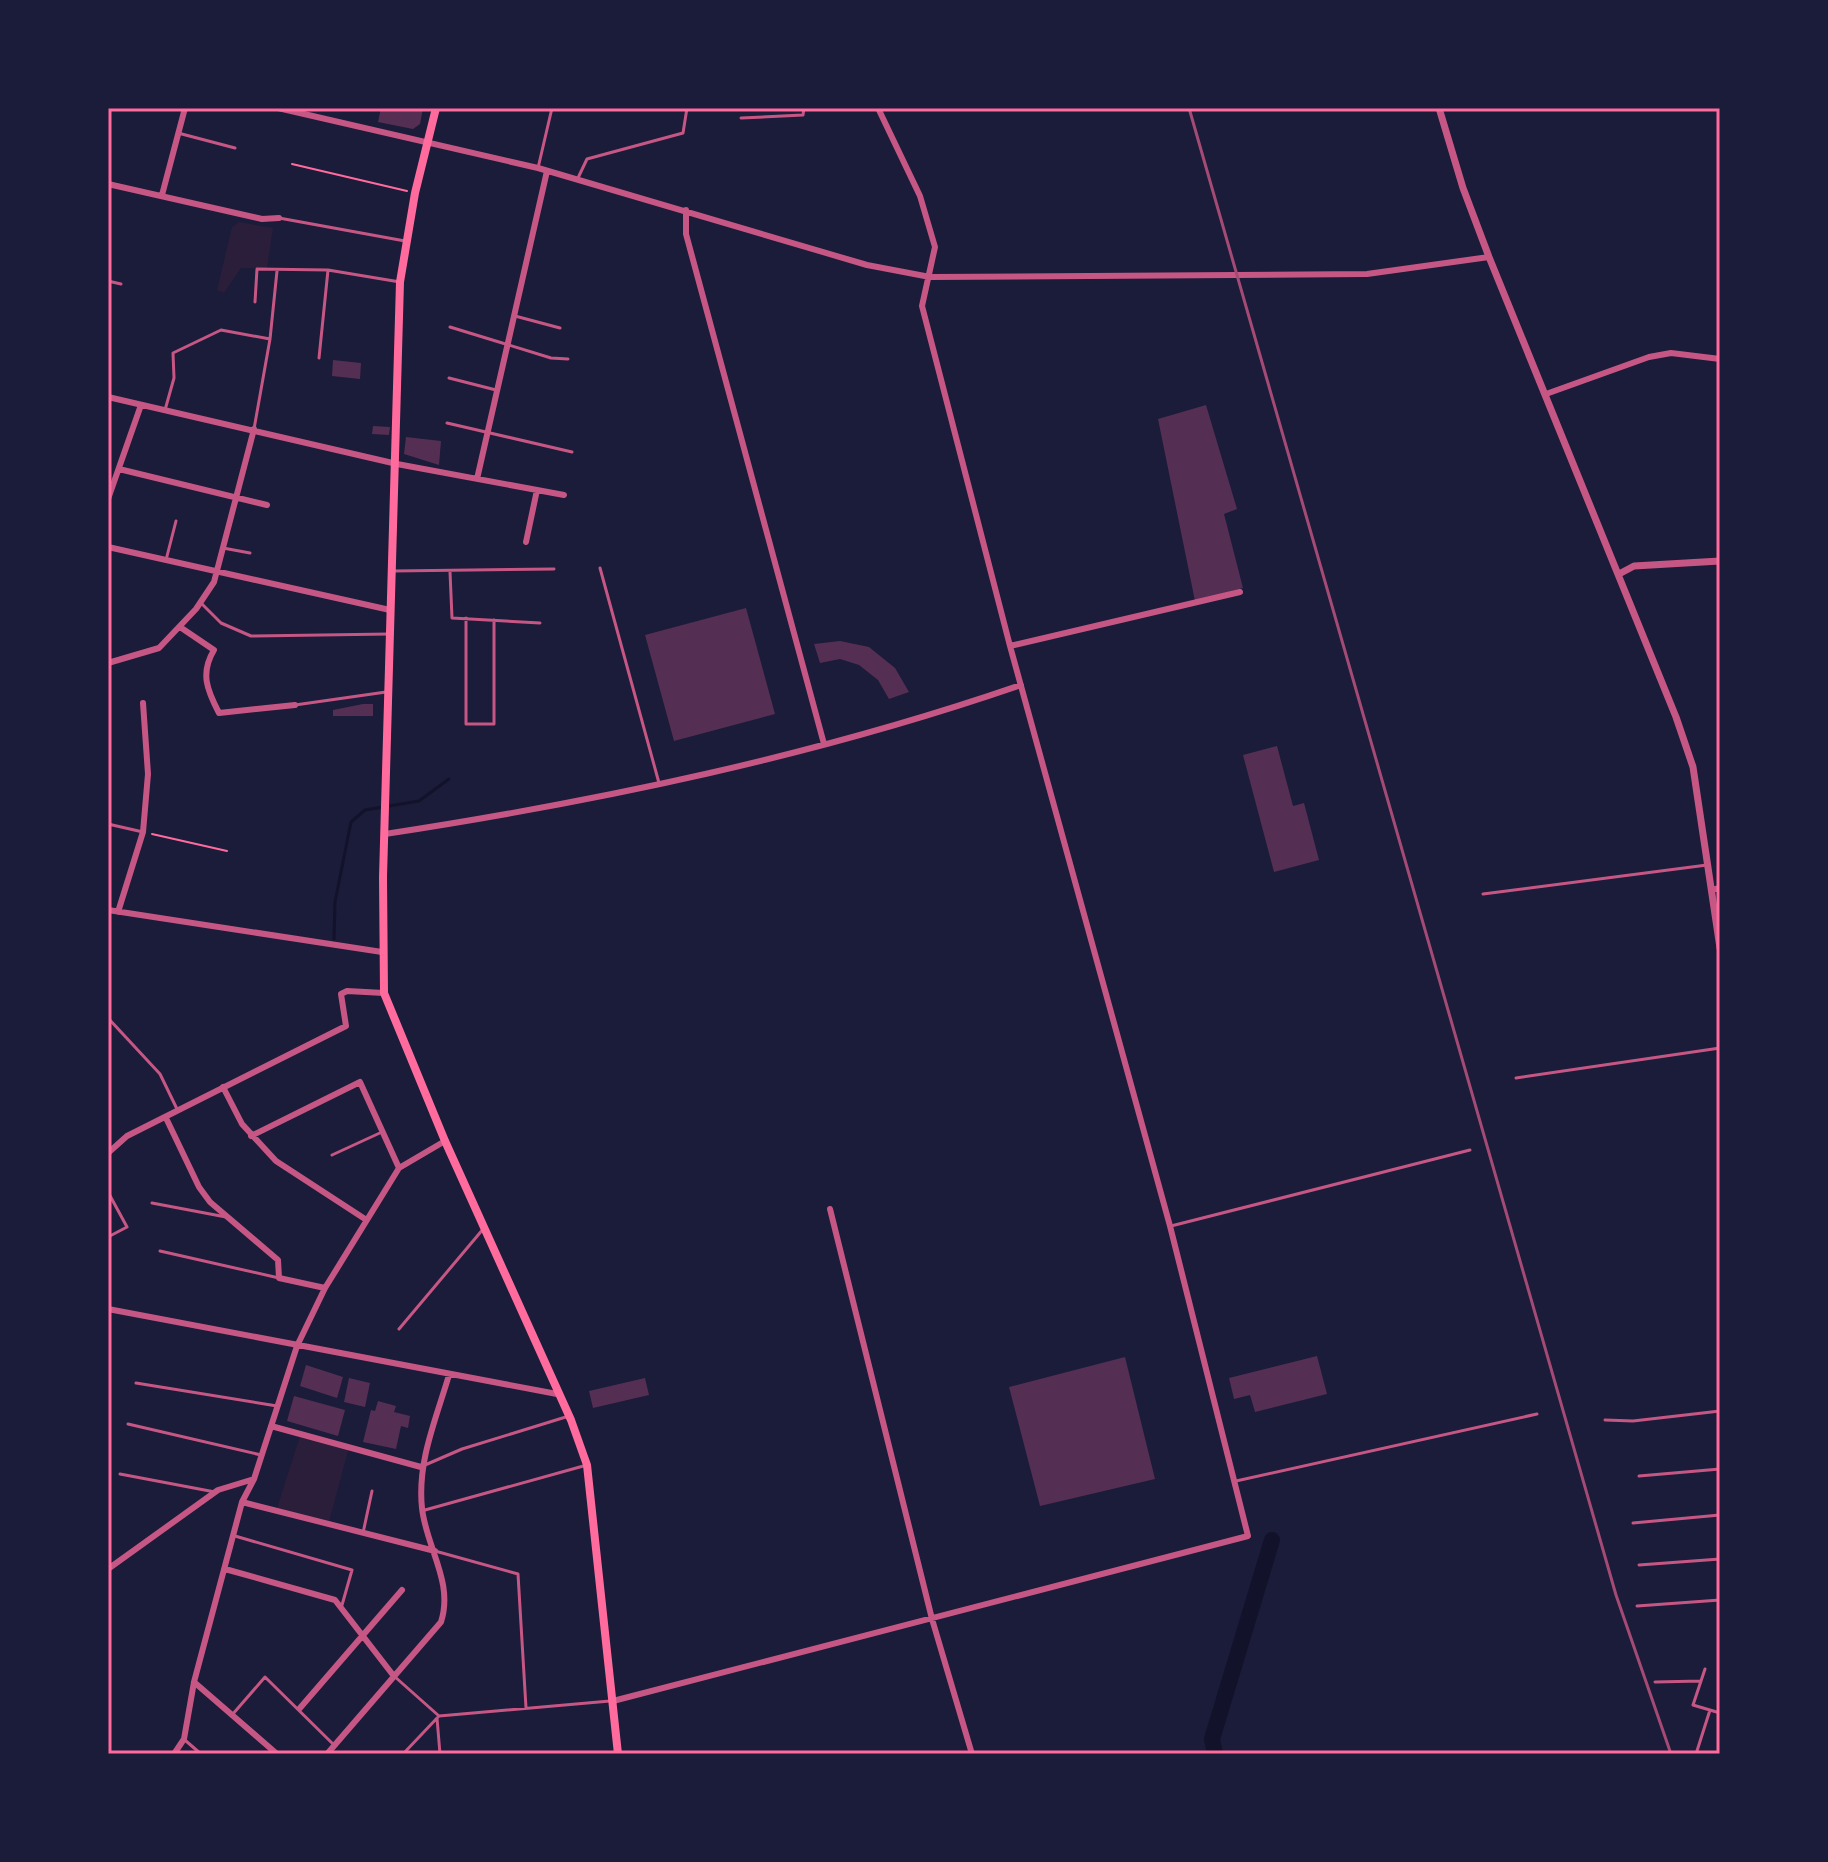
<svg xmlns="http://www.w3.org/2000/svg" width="1828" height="1862" font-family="Karla,sans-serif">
<rect width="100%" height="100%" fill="#1b1b3a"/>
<!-- green -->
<path fill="#2a1e3b" d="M239,222l34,6 -6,40h-26l-17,25 -7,-3 15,-63z
M300,1436l49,11 -20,75 -52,-14z"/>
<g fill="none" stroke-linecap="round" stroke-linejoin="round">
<!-- stream -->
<path stroke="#12122b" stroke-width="3" d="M334,939l1,-37 16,-80 14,-12 54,-9 30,-22"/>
<!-- river -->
<path stroke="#12122b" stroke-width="16" d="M1215,1754l-3,-15 60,-199"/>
</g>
<!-- building -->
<path fill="#542f53" d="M381,108h42l-3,16 -7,5 -35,-7z
M333,360l28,3 -1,16 -28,-3z
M1206,405l31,104 -13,5 19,74 -48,13 -37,-182z
M373,426l17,1 -1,8 -17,-1z
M406,437l35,4 -2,24 -35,-11z
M746,608l29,106 -101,27 -29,-106z
M840,641l29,6 26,21 14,24 -20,7 -11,-19 -19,-15 -19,-6 -20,4 -6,-19z
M363,704h10v12h-40v-6z
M1277,746l16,60 11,-3 15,57 -45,12 -31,-117z
M1317,1356l10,38 -72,18 -5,-17 -16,4 -5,-21z
M1125,1357l30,122 -115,27 -31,-119z
M306,1365l37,12 -6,21 -37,-12z
M349,1378l21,5 -5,24 -21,-5z
M645,1378l4,17 -56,13 -4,-17z
M294,1396l51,14 -7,26 -51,-15z
M378,1401l18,5 -2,6 16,4 -2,12 -7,-2 -5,23 -33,-7 8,-32 4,1z"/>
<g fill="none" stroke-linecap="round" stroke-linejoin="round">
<!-- path -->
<path stroke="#ff6b9d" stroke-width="2" d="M292,164l115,27
M152,834l75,17"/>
<!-- service -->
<path stroke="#c65784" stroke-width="3" d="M741,118l62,-3 1,-7
M178,133l57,15
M538,168l14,-60
M577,180l10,-21 96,-26 4,-25
M279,218l126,23
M108,281l13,3
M255,302l2,-33 71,1 72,12
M515,316l45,12
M450,327l101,31 17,1
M319,358l9,-88
M449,378l47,12
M165,410l9,-32 -1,-25 48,-23 49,9
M447,423l125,29
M254,429l16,-90 7,-68
M223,548l27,5
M166,560l10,-39
M600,568l59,215
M393,571l161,-2
M450,572l2,46 88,5
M200,602l21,21 30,13 138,-2
M466,618v106h28v-104
M295,705l91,-13
M108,824l35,8
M1483,894l224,-29
M108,1018l52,56 17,35
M1516,1078l204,-30
M332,1155l50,-23
M108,1192l19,35 -19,10
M152,1203l74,14
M1171,1226l299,-76
M160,1251l119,27
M399,1329l85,-101
M136,1383l141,23
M1605,1420l28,1 87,-10
M128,1424l133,31
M425,1465l37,-16 107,-33
M120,1474l95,18
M1639,1476l81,-7
M1236,1481l301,-67
M425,1510l162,-45
M1633,1523l87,-8
M363,1533l9,-42
M235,1536l117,34 -10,35
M435,1551l83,23 8,134
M1639,1565l81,-6
M1637,1606l83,-6
M1705,1669l-12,36 27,8
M394,1676l45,40
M1655,1682l46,-1
M232,1715l33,-38 69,68
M437,1718l3,36
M186,1741l15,13
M403,1754l36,-38 171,-15
M1696,1754l14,-44"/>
<!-- minor -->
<path stroke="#c65784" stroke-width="6" d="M278,108l260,60 329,97 63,12 437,-3 122,-17
M108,184l154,35 17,-1
M162,195l23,-87
M686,210v24l138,510
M1546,394l103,-37 22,-4 49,6
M108,397l289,67 167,31
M119,469l148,36
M477,479l70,-308
M108,499l33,-94
M526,542l11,-52
M108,547l282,63
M180,627l34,23c-14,23 -7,40 5,63l76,-8
M1010,646l230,-54
M108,663l51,-15 37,-39 18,-27 40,-153
M385,834c215,-33 430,-78 636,-149
M1711,890l9,-2
M108,910l274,42
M118,912l25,-80 5,-58 -5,-71
M223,1087l19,37 34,37 89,58
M166,1118l33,69 11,15 68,58 1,18 46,10
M251,1136l109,-54 39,86
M108,1153l19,-17 219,-110 -5,-32 6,-3 37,2
M830,1209l102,410 40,135
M108,1309l449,85
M271,1426l150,41
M242,1502l193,49
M108,1569l110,-79 36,-11
M225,1569l110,31 58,75
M194,1682l83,72
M613,1701l635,-165 -78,-310 -160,-580 -88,-340 13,-59 -15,-51 -42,-88
M300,1708l102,-118
M174,1754l10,-15 10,-57 48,-180 12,-23 43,-133 28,-58 74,-120 46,-27
M327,1754l114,-132c13,-40 -15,-75 -19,-114 -5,-46 14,-89 27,-133"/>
<!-- tertiary -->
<path stroke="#c65784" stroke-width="7" d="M1439,108l24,80 26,69 187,460 17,50 27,181
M1619,574l15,-8 86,-5"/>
<!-- secondary -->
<path stroke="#ff6b9d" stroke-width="8" d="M436,108l-21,85 -15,89 -17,595 1,116 61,148 126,279 16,45 31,289"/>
<!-- rail -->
<path stroke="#a44b75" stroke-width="3" d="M1189,108l427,1487 55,159"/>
</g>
<!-- border -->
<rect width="1828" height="1862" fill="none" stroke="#1b1b3a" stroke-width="220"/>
<rect x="110" y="110" width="1608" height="1642" fill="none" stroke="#ff6b9d" stroke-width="3"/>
</svg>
